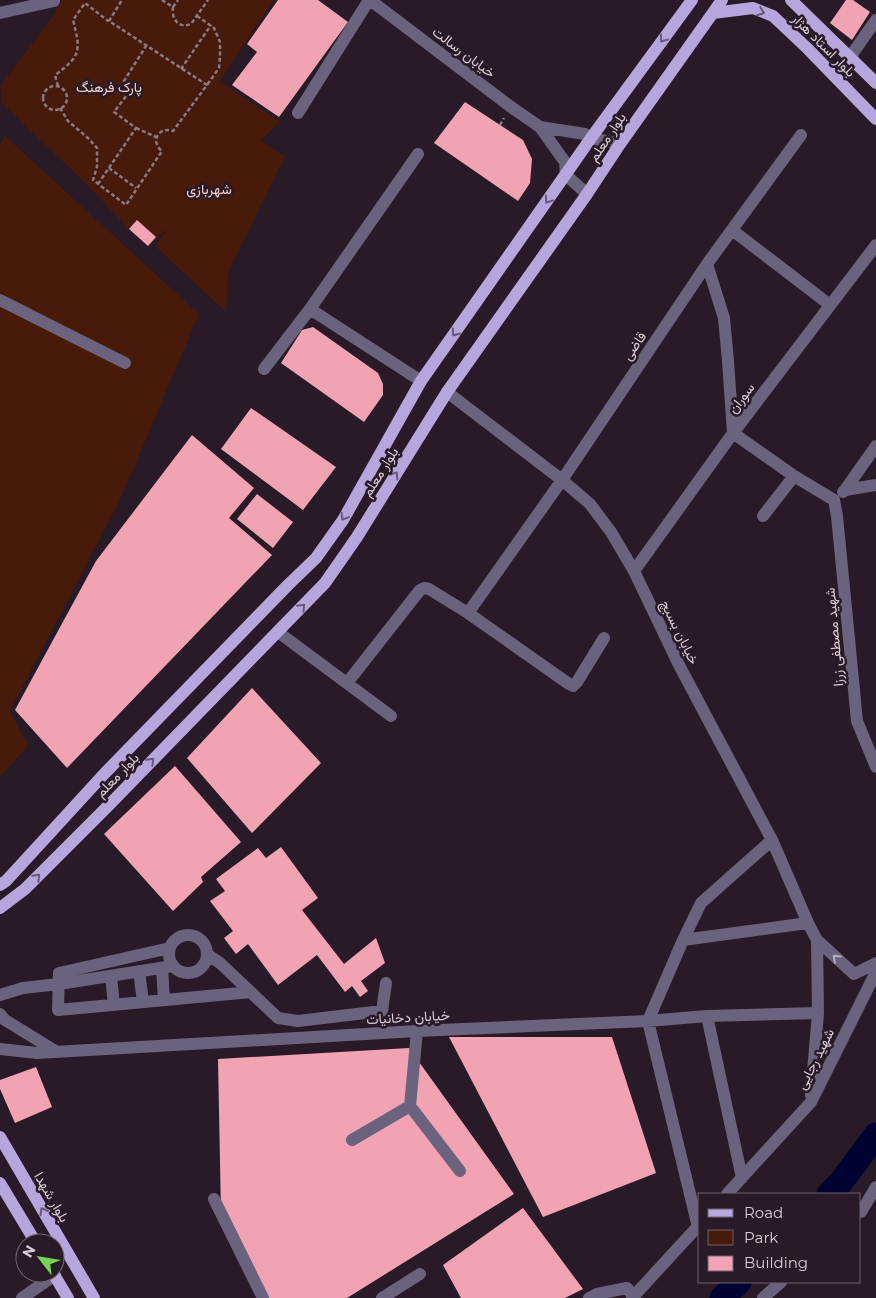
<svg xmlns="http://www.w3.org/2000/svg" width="876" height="1298" font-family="Montserrat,Vazirmatn,sans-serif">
<rect width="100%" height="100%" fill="#291a27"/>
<!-- green -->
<path fill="#481a0a" d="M62,0h212l-55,81 61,41 -20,19 25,15 -57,116 -2,40 -71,-66 13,-18 -20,18 -19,-17 -45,-47 -83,-80v-17l52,-69z
M5,136l194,178 -79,186 -110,211 18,35 -28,31v-632z"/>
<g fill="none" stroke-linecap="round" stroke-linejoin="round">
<!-- river -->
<path stroke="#000231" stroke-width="25" d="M829,1194l12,-12 35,-47
M722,1298l17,-16"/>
</g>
<!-- building -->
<path fill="#f1a3b4" d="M278,0h40l30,22 -69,95 -47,-32 25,-33 -10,-8z
M846,0h7l17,12 -18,28 -22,-17z
M465,102l58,38 9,19 -2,24 -12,18 -84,-58z
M137,220l19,17 -8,9 -19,-17z
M313,327l65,46 5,11v11l-19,27 -83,-59 21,-33z
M251,408l85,59 -33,43 -82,-61z
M192,435l62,53 -25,30 43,37 -205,213 -52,-58 81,-149z
M257,494l36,28 -20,26 -36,-29z
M252,688l69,75 -69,70 -65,-75z
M175,766l66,76 -40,35 2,5 -30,29 -69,-77z
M281,847l37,51 -16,12 42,54 32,-26 9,25 -24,18 7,10 -8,6 -8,-11 -7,6 -28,-37 -39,30 -30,-41 -12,10 -12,-16 9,-7 -23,-30 15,-10 -9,-12 42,-31 8,10z
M449,1037h163l44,136 -113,44z
M409,1048l105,146 -167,104h-84l-42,-85 -3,-154z
M36,1067l16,40 -37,16 -15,-34v-9z
M523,1208l60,81 -18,9h-104l-18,-33z"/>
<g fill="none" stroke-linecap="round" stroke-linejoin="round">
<!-- path -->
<path stroke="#887b86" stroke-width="2.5" stroke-dasharray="4 2.5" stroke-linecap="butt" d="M162,0l11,7 5,-7
M173,7c-2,12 6,22 18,17l17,-24
M197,16l17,12 6,14v15l-1,11 -12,17
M181,69l30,-44
M58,86l-3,-11c26,-19 26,-24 18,-55l12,-17 23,18
M43 98a12 12 0 1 1 24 0a12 12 0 1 1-24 0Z
M60,108l8,13 20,17 9,10v19l-4,13 33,25 36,-54c-12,-9 -4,-25 11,-20l34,-46 -98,-64 13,-21
M500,125l4,-7
M136,128l20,9
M109,168l27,20
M98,184l38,-56 -22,-16 19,-25 -9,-6 22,-35"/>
<!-- minor -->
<path stroke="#6b637d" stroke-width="12" d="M370,0l141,107 29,20
M0,13l54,-12
M850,57l26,-37
M298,113l71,-113
M587,194l-21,-19 -1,-13 -25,-35 45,7 6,4 29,6
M732,230l98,75
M707,264l17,54 4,43 5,72 61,43 40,24
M0,300l125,63
M310,309l111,72
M264,369l46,-60 108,-155
M447,392l115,88 28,24 21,28 23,39 45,94 93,175 36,83 9,17
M845,490l31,-44
M843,492l2,-2 31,-5
M834,500l3,16 20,205 19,46
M763,516l31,-40
M634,571l99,-138 143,-188
M468,613l94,-133 145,-216 94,-129
M278,632l113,84
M347,683l73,-93 4,-2 5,1 39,24 101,71 4,2 4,-4 27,-44
M169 954a19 19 0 1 1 38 0a19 19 0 1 1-38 0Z
M683,940l125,-17
M170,948l-111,25 -1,37 193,-18
M208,955l12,8 58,55 20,3 84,-10 4,-28
M162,968l2,32
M139,971l4,31
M111,976l3,29
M0,995l23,-7 36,-4 114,-18
M0,1014l5,6 52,32
M707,1016l35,162
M0,1049l37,4 380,-22 231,-10 59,-5 111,-3
M811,1095l7,-82 -1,-73 37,34 22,-11
M410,1106l50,65
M352,1140l58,-34 7,-75
M727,1194l84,-92 65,-130
M214,1199l49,99
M861,1212l15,-25
M698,1227l-50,-206 35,-81 18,-37 71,-63
M22,1298l33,-23
M382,1298l38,-24
M589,1298l8,-4 30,-6 7,9
M632,1298l68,-74
M763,1298l18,-16"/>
<!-- major -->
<path stroke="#b7a6de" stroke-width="12" d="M791,0l85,83
M713,13l40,-5 20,8 35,33 68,70
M0,885l6,-4 99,-108 183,-188 28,-27 27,-38 78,-139 170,-243 101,-138
M0,908l25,-19 84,-84 216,-222 32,-46 90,-145 140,-198 33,-50 102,-144
M0,1137l94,161
M0,1183l36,60
M53,1273l15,25"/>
</g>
<!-- one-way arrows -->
<defs><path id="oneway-chevron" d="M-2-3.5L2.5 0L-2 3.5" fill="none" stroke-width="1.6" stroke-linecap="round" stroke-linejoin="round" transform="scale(1.25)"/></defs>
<g stroke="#695979">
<use href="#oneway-chevron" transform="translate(761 12) rotate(21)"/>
<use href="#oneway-chevron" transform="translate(663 39) rotate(126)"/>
<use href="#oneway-chevron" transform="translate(548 200) rotate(125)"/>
<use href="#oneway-chevron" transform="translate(455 333) rotate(125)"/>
<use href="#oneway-chevron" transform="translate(395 475) rotate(-58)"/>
<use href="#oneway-chevron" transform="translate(344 517) rotate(121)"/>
<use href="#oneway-chevron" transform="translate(302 607) rotate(-47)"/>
<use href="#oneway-chevron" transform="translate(151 761) rotate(-46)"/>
<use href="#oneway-chevron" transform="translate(37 877) rotate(-45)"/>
<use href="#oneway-chevron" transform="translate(43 1211) rotate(-120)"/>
</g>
<use stroke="#b7adbb" href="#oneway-chevron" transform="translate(836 958) rotate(-137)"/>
<g text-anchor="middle" stroke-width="5" stroke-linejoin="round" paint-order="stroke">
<!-- street labels -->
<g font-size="14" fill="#d8cdd6" stroke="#291a27">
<text transform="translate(824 45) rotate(45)" y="5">بلوار استاد هژار</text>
<text transform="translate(464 52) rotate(37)" y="5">خیابان رسالت</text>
<text transform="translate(607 137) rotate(-56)" y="5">بلوار معلم</text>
<text transform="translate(634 346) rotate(-56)" y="5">قاضی</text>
<text transform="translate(741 398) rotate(-53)" y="5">سوران</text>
<text transform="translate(380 472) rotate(-58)" y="5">بلوار معلم</text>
<text transform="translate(680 632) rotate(64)" y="5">خیابان بسبچ</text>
<text transform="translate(834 637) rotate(-95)" y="5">شهید مصطفی زرزا</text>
<text transform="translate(117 775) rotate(-46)" y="5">بلوار معلم</text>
<text transform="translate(408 1017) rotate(-3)" y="5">خیابان دخانیات</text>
<text transform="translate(815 1059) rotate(-63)" y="5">شهید رجایی</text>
<text transform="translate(52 1197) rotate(60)" y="5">بلوار شهدا</text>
</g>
<!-- park labels -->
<g font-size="14" fill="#f9d0c3" stroke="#291a27">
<text x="109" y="92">پارک فرهنگ</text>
<text x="209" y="194">شهربازی</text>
</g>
</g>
<!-- legend -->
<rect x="698" y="1193" width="162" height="90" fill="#291a27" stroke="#6f626d"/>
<rect x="708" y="1209" width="25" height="8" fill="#b7a6de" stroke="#6f626d"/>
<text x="744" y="1218" font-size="15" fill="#d8cdd6">Road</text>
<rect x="708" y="1230" width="25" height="15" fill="#481a0a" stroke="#6f626d"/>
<text x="744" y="1243" font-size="15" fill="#d8cdd6">Park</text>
<rect x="708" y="1256" width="25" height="15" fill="#f1a3b4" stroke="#6f626d"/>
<text x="744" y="1268" font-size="15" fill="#d8cdd6">Building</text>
<!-- north arrow -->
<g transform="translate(40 1258) rotate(301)"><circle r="24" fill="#291a27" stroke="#6f626d"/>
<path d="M0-4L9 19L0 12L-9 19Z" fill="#77d259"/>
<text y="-8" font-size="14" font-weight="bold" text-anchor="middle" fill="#d8cdd6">N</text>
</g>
</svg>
